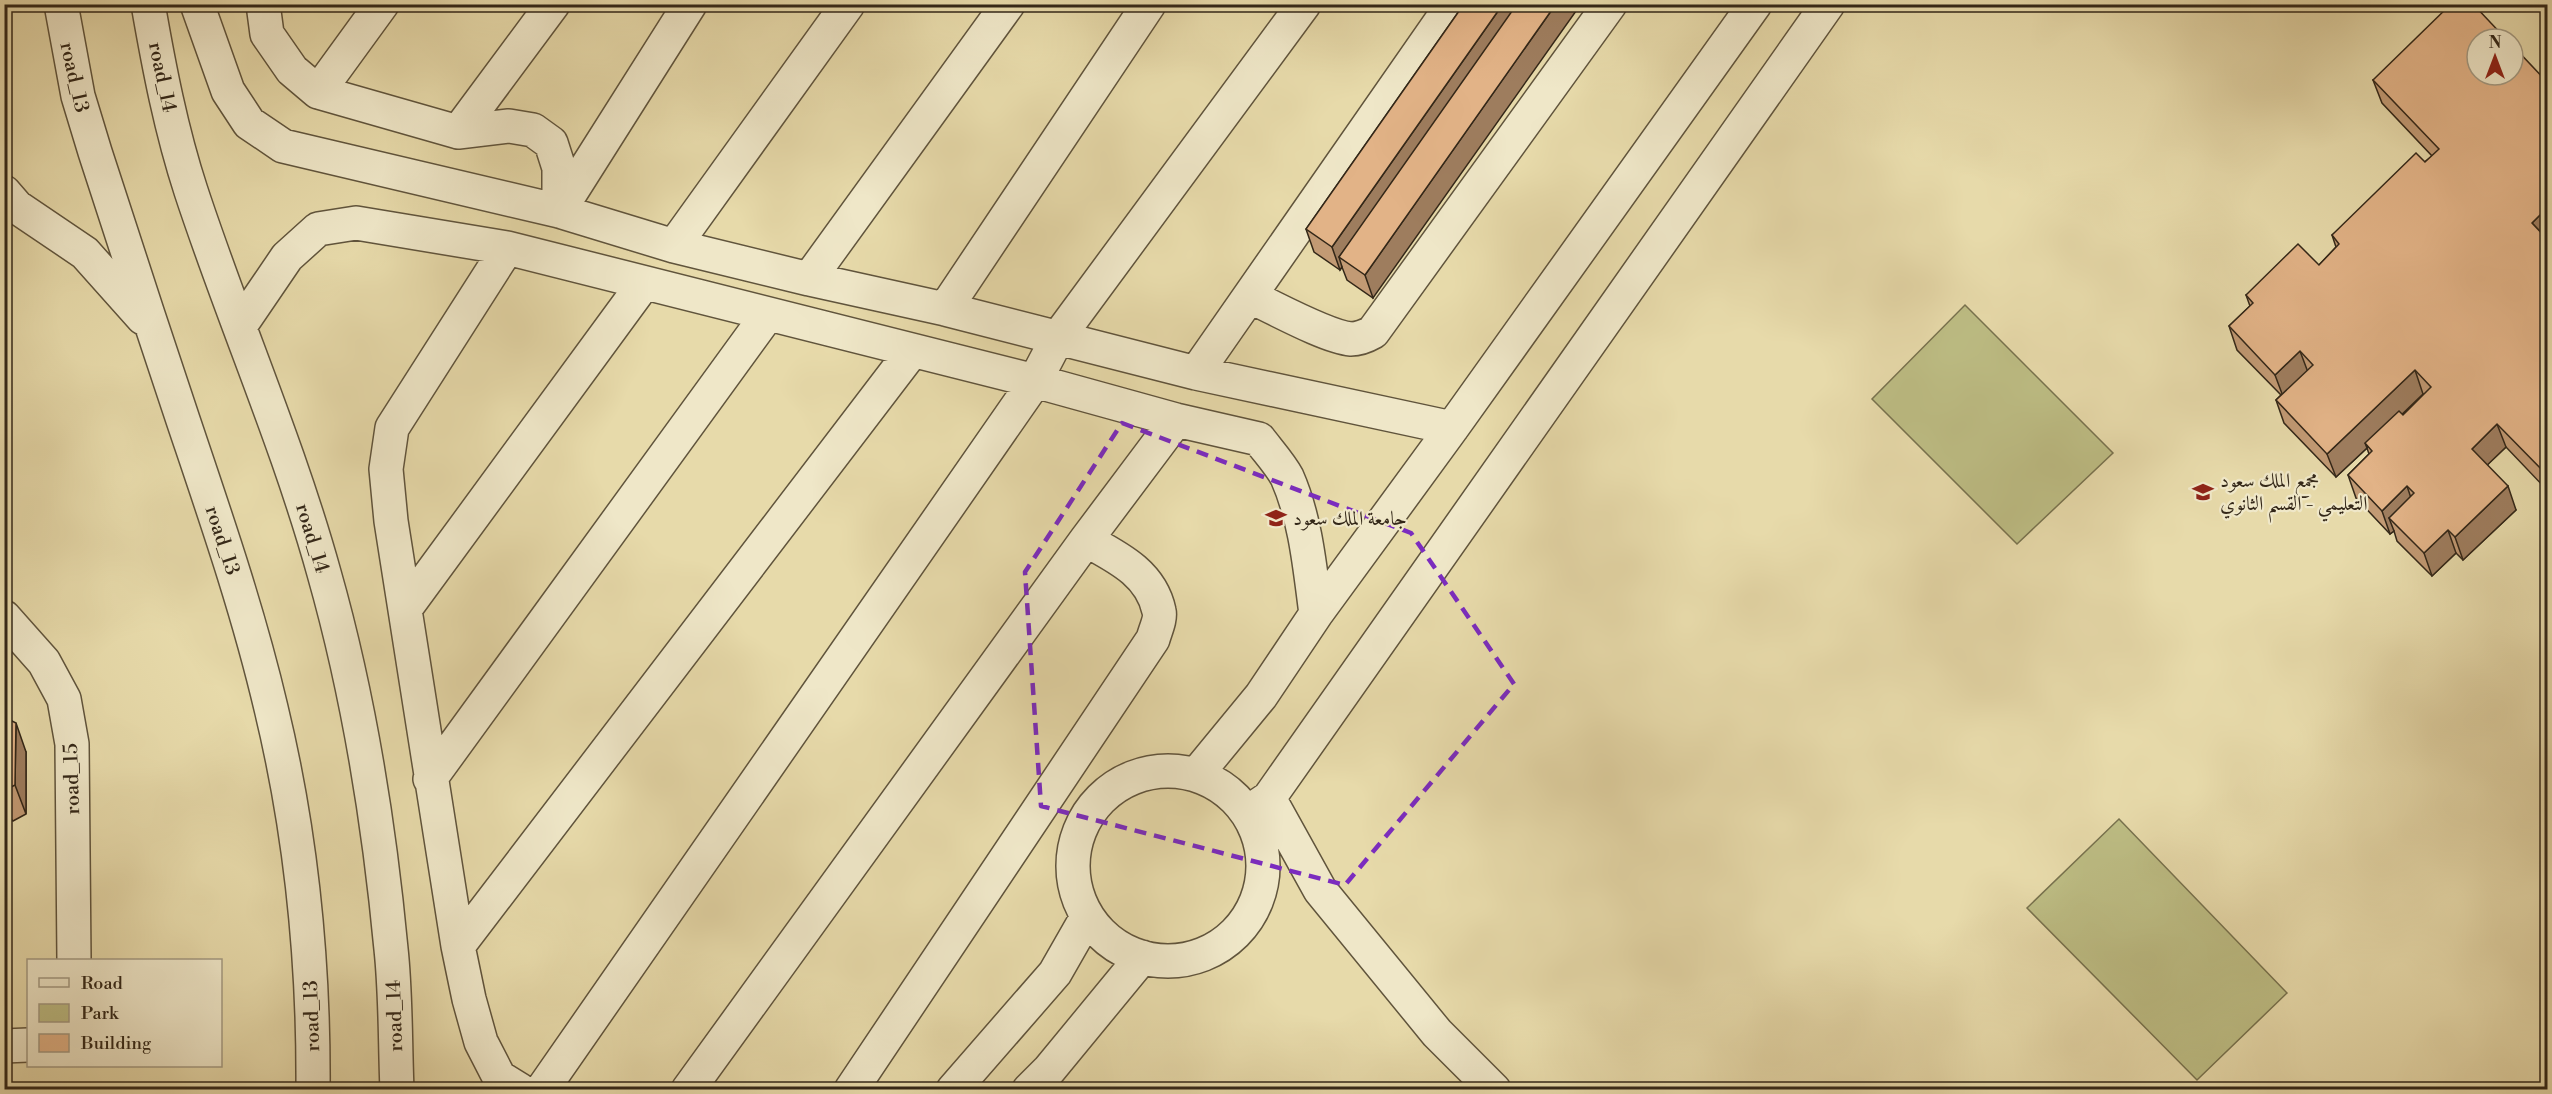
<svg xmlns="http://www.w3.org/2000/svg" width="2552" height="1094" font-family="'Libre Bodoni',Amiri,serif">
<rect width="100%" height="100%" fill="#e7daaa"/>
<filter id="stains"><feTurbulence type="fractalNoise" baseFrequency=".00333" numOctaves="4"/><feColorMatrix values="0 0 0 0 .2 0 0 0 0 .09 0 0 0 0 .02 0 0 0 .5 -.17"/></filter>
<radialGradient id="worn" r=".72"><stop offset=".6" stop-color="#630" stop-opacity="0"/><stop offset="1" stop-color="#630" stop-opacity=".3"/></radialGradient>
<!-- park -->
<path fill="#bdbd84" stroke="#78724e" stroke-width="1.5" d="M1965,305l148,148 -96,91 -145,-145z
M2119,819l168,174 -90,87 -170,-172z"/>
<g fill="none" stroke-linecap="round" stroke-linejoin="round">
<defs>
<path id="minor" d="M61,4l17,92 17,56c29,89 58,179 88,268 32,95 65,190 88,288 30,124 43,254 42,382
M148,4c11,63 23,126 43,187 42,128 97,252 133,382 35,123 55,249 67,376 5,46 4,94 6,141
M197,4l31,87 21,32 34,23 276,65 115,35 135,33 136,30 251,64 256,55
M263,4l4,30 25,36 26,22 140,40 51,-6 24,4 18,13 8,25v43
M318,92l64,-88
M458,132l95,-128
M4,192l13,15 68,46 58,65
M559,211l131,-207
M674,246l174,-242
M507,248l-115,180 -6,41 5,52 67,425 11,53 12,43 18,35 21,13
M809,279l199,-275
M1251,297c24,11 76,40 100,42 8,0 15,-3 22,-7l237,-328
M945,309l204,-305
M240,326l47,-69 31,-28 38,-6 151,25 528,133 141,39 83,19c9,12 21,25 28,38 19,43 23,92 29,137
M1196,373l257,-369
M405,609l239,-326
M4,617l40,45 20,37 8,45 2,216
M1073 866a95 95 0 1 1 190 0a95 95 0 1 1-190 0Z
M1196,775l65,-79 55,-82 136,-186 303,-424
M430,779l338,-465
M1269,798l51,92 117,143 57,57
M1247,813l22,-15 559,-794
M458,946l454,-595
M4,1046l24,-1
M542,1090l493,-709 22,-42 247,-335
M688,1090l398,-550 90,-120
M851,1090l302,-451c2,-8 8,-20 6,-28 -8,-38 -42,-54 -73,-71
M953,1090l102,-117 32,-56
M1029,1090l20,-20 93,-113"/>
</defs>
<!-- minor casing -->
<use href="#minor" stroke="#60543c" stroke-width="36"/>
<!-- minor -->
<use href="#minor" stroke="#efe7c8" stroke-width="33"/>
</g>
<!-- wall -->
<path fill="#c29a74" stroke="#332718" stroke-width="1.5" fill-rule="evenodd" d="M1464,4l-91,294 -26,-18 -5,-13 -2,3 -26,-18 -8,-23z
M2373,80l174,2v408l-41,-43 -19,18 29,45 -53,50 -7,-7 -24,23 -35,-35 -3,-10 -4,3 -34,-36 -8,-23 21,-21 -2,-6 -31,29 -52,-54 -8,-23 5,-5 -44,-45 -8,-24 21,-20 -4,-11 73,-30 17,-18 -4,-12 100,-79 -50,-53zM2423,394h1l-21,21 -1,-1z
M4,717l22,35v62l-13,7 -6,-6h-3z"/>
<!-- shaded-wall -->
<path fill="#9e7d5e" stroke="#332718" stroke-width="1.5" d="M1503,4h25l-189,253 3,10 -2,3 -8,-23z
M1556,4h25l-208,294 -8,-23z
M2547,208v31l-15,-16z
M2300,351l9,24 -25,24 -9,-24z
M2415,370l8,24 -55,53 -3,-4 2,5 -31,29 -9,-23z
M2497,424l9,23 -26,25 -8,-23z
M2407,486l8,24 -26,8 5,13 -4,3 -8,-23z
M2508,486l8,24 -53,50 -8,-23z
M2448,530l8,23 -24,23 -8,-23z
M16,723l10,29v62l-11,-29z"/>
<!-- building -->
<path fill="#e2b387" stroke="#332718" stroke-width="1.5" d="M1464,4h39l-171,243 -26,-18z
M1517,4h39l-191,271 -26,-18z
M2451,4h22l33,35h-29v36h36v-29l34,36v126l-15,15 15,16v233l-1,2 -49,-50 -25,25 36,37 -53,51 -7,-7 -24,23 -35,-35 25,-25 -7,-7 -25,25 -34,-36 24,-24 -7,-8 34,-32 4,4 28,-28 -16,-17 -88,84 -51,-54 37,-35 -13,-14 -25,24 -46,-49 24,-23 -7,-8 52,-51 21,21 20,-21 -7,-9 84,-82 9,9 14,-13 -66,-69z
M4,717l12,6 -1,62 -11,6z"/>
<!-- marked area -->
<path fill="none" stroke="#7b2cbf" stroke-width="4.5" stroke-dasharray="12 8" stroke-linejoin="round" d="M1122,423l289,110 103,151 -169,201 -304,-79 -16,-234z"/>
<!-- icons -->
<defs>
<symbol id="school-bare" viewBox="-9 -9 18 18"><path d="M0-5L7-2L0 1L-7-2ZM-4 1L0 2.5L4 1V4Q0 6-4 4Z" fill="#8f2418" stroke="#efe7c8" stroke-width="2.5" paint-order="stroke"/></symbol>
<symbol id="university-bare" viewBox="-9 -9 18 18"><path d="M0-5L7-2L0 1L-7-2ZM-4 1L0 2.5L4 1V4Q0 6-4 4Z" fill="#8f2418" stroke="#efe7c8" stroke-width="2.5" paint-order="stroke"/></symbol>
</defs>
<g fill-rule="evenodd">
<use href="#school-bare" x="2188" y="477" width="30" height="30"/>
<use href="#university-bare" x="1261" y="503" width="30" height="30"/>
</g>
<g text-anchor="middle" stroke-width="4.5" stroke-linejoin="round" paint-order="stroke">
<!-- street labels -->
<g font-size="20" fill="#332718" stroke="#efe7c8">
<text transform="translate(75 77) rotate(77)" y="7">road_13</text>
<text transform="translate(163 77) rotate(78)" y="7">road_14</text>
<text transform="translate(313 538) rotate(73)" y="7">road_14</text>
<text transform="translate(223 540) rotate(72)" y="7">road_13</text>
<text transform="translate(71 779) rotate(-92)" y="7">road_15</text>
<text transform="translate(311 1016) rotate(-92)" y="7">road_13</text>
<text transform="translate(394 1016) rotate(-92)" y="7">road_14</text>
</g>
<!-- poi labels -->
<g font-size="20" fill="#332718" stroke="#efe7c8" text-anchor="start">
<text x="2220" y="487">مجمع الملك سعود<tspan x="2220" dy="23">التعليمي - القسم الثانوي</tspan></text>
<text x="1293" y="525">جامعة الملك سعود</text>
</g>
</g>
<!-- margin -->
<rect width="2552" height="1094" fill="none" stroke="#e7daaa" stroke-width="24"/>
<rect x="6" y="6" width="2540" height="1082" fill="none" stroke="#332718" stroke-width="3"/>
<rect x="12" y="12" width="2528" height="1070" fill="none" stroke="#332718" stroke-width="1.5"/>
<!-- legend -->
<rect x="27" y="959" width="195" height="108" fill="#efe7c8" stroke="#a49a82" stroke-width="1.5"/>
<rect x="39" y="978" width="30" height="9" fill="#efe7c8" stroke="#a49a82" stroke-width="1.5"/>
<text x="81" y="989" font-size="18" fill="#332718">Road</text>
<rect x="39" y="1004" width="30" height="18" fill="#bdbd84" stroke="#a49a82" stroke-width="1.5"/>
<text x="81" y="1019" font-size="18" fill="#332718">Park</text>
<rect x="39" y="1034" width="30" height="18" fill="#e2b387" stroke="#a49a82" stroke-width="1.5"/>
<text x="81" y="1049" font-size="18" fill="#332718">Building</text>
<!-- north arrow -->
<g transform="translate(2495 57)"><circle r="28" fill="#efe7c8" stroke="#a49a82" stroke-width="1.5"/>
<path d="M0-4.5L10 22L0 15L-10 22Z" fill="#8f2418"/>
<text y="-9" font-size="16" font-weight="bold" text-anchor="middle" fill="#332718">N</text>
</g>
<rect width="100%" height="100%" filter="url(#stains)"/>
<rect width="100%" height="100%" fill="url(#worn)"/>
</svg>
